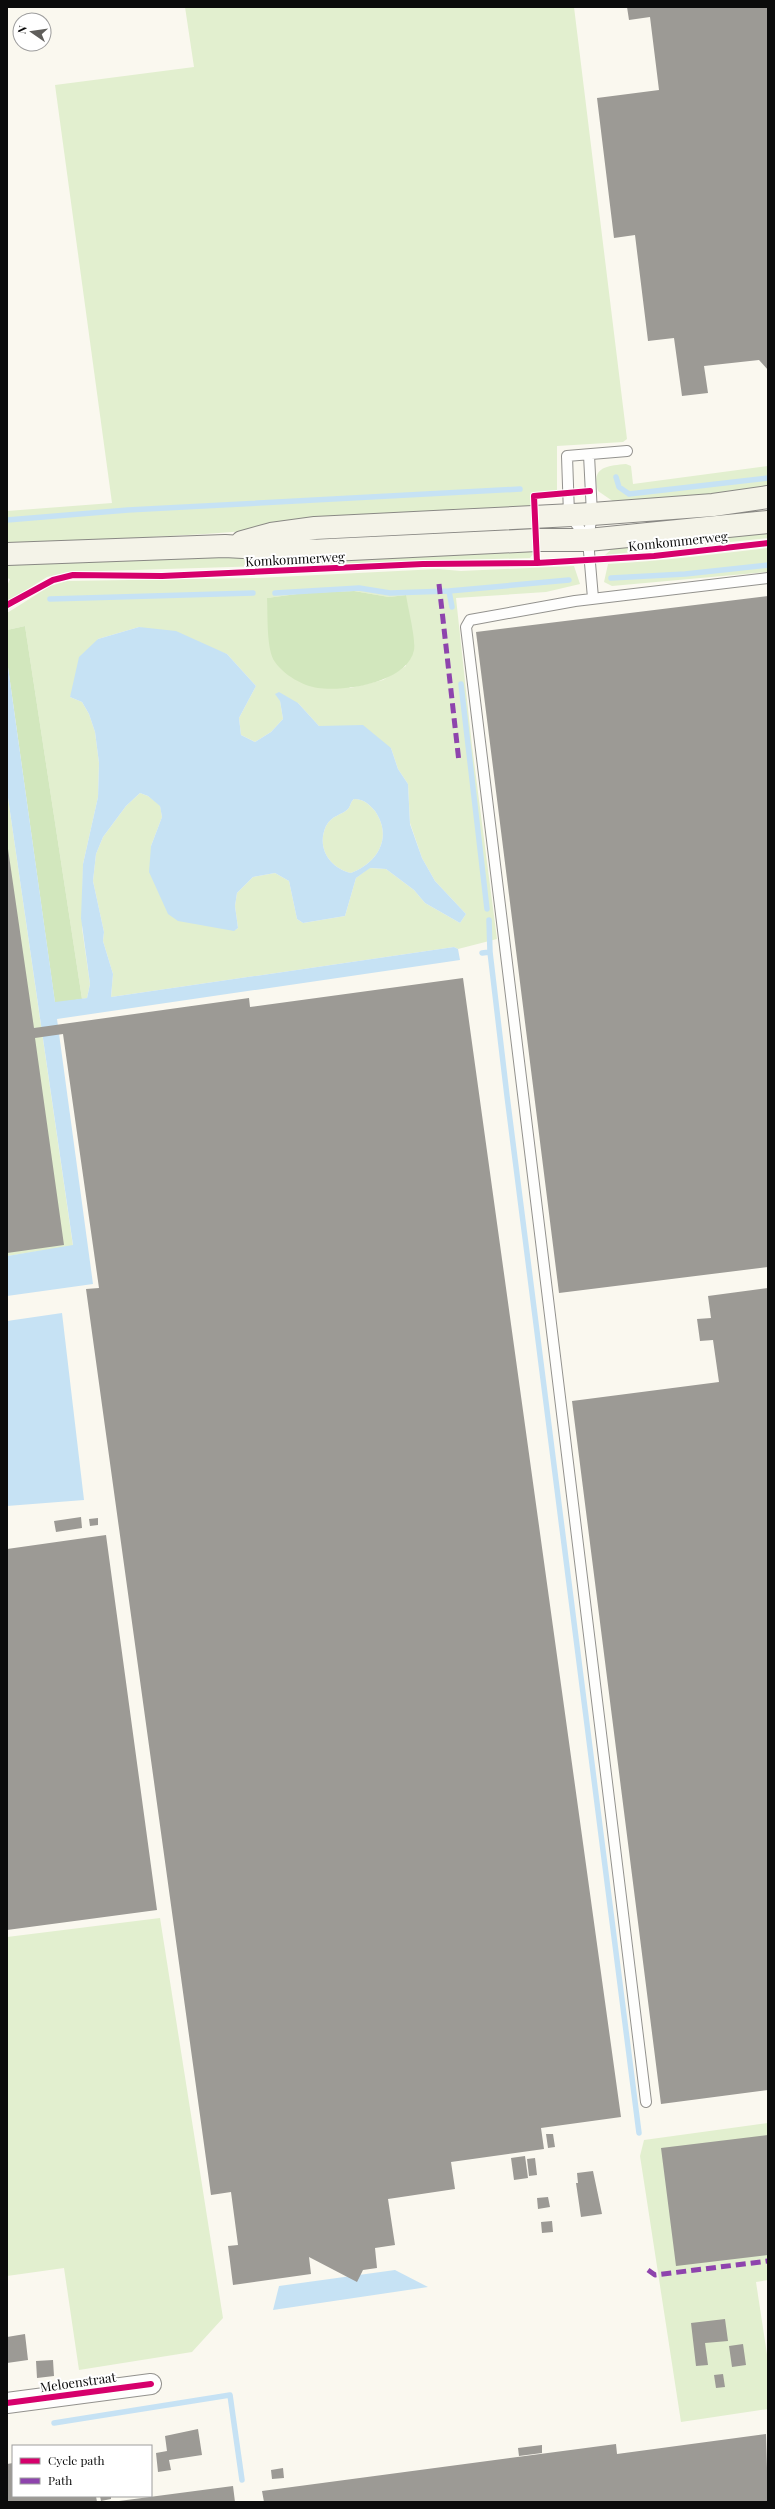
<svg xmlns="http://www.w3.org/2000/svg" width="775" height="2509" font-family="'Playfair Display',serif">
<rect width="100%" height="100%" fill="#faf8ef"/>
<!-- green -->
<path fill="#e2efcf" fill-rule="evenodd" d="M185,7h389l53,432 -4,3 -66,4v45l-26,2 1,17 -327,24 -198,11v-34l105,-8 -57,-418 139,-18z
M626,464l5,2 2,18 135,-18v27l-154,9 -16,-11c-7,-24 8,-25 28,-27z
M768,528v10l-163,17 11,-10z
M533,546l1,7 -4,5 -462,14 -21,5 -40,25v-16l3,-7 -3,-1v-13z
M768,548v24l-156,14 -8,-4 4,-18c53,-3 107,-10 160,-16z
M574,566l6,18 -34,8 -90,6 16,148 25,193 -39,10 -4,-2 -343,50 2,-23 -10,-33 1,-9 -11,-51 3,-27 7,-17 23,-31 14,-13 8,3 12,9 2,12 -11,29 60,80 24,4 3,-2 -3,-22 2,-13 16,-16 22,-4 14,8 8,38 6,4 42,-7 11,-38 13,-10 17,1 28,21 11,13 35,20 6,-9 -31,-33 -13,-23 -12,-35 -2,-39 -10,-15 -7,-21 -72,-22 -21,-23 -18,-2 3,18 -12,13 -16,10 -14,-7 -2,-17 17,-32 -29,-32 -88,-27 -41,12 -28,58 12,5 7,12 6,18 4,31 -1,34 -15,67 -1,64 8,56 -3,14 -5,1 -57,-373 -18,4v-17l43,-27 17,-5 190,-3 181,-9 23,2zM354,591l35,6 17,-2v71l-23,14 -33,8 -83,-90 37,-5z
M7,791l66,455 -66,10z
M354,799c10,0 15,5 21,12 18,26 3,52 -24,62 -21,-5 -35,-25 -25,-47 6,-11 16,-11 22,-17 3,-3 2,-7 6,-10z
M160,1918l63,400 -31,34 -113,18 -15,-102 -57,8v-339z
M768,2123v157l-12,2 12,79v48l-87,13 -41,-266 4,-16z"/>
<!-- forest -->
<path fill="#d2e7bd" d="M354,591l35,6 17,-2c2,13 10,44 8,55 -6,32 -69,42 -96,38 -15,-2 -34,-13 -43,-26 -9,-12 -7,-48 -8,-64l37,-5z
M25,626l57,373 -27,4 -48,-343v-30z"/>
<!-- water -->
<path fill="#c6e2f4" fill-rule="evenodd" d="M139,627l37,4 51,23 29,32 -17,32 2,17 14,7 16,-10 12,-13 -3,-18 -5,-7 4,-2 19,11 21,23 44,-1 28,23 7,21 10,15 2,40 12,34 13,23 31,33 -6,9 -35,-20 -11,-13 -28,-21 -16,-1 -14,10 -11,38 -42,7 -6,-4 -8,-38 -14,-8 -22,4 -16,16 -2,13 3,22 -4,3 -56,-10 -10,-7 -19,-42 2,-26 11,-29 -2,-11 -12,-10 -8,-3 -14,13 -23,31 -7,17 -3,27 11,51 -1,9 10,33 -2,23 343,-50 4,2 2,11 -403,59 36,265 -86,12v-40l66,-11 -66,-454v-131l48,342 32,-4 3,-14 -9,-66 2,-54 15,-67 1,-34 -4,-31 -6,-18 -7,-12 -12,-5 9,-40 19,-18zM354,799c10,0 15,5 21,12 18,26 3,52 -24,62 -21,-5 -35,-25 -25,-47 6,-11 16,-11 22,-17 3,-3 2,-7 6,-10z
M62,1313l22,187 -77,6v-185z
M395,2270l33,17 -155,23 6,-24z"/>
<g fill="none" stroke-linecap="round" stroke-linejoin="round">
<!-- stream -->
<path stroke="#c6e2f4" stroke-width="5.5" d="M616,477l3,10 10,7 139,-16
M7,520l121,-10 392,-21
M611,578l74,-4 83,-9
M449,591l3,16
M275,593l84,-5 31,5 59,-2 120,-11
M50,599l203,-6
M461,684l26,225
M489,920l1,32 17,144 132,1037
M482,953l8,-1
M54,2423l176,-28 12,85"/>
</g>
<!-- building -->
<path fill="#9c9a95" d="M627,7h141v363l-9,-10 -55,6 4,27 -26,3 -8,-58 -26,3 -13,-106 -21,3 -17,-140 62,-8 -9,-73 -21,3z
M768,596v671l-209,26 -83,-661z
M7,842l27,186 215,-30 1,9 213,-29 158,1139 -80,11 3,21 -93,13 4,27 -67,10 7,46 -20,3 2,20 -14,2 -6,12 -48,-25 2,17 -78,11 -5,-39 10,-1 -7,-53 -20,3 -125,-906 13,-1 -36,-254 -28,4 29,207 -57,8z
M768,1288v802l-107,14 -89,-703 147,-19 -6,-42 -13,1 -3,-22 14,-1 -3,-22z
M81,1517l1,11 -26,4 -2,-11z
M98,1518v7l-8,1 -1,-7z
M106,1535l51,375 -150,20v-381z
M546,2134h7l2,13 -7,1z
M768,2135v120l-92,11 -15,-118z
M525,2156l3,22 -14,2 -3,-22z
M535,2158l2,17 -8,1 -2,-17z
M593,2171l9,43 -21,3 -5,-34h2l-1,-10z
M548,2197l2,10 -12,2 -1,-11z
M552,2221l1,11 -11,1 -1,-11z
M725,2319l3,22 -23,2 3,22 -12,1 -5,-43z
M25,2334l3,26 -21,3v-26z
M743,2344l3,21 -14,2 -3,-21z
M53,2360l1,16 -17,2 -1,-17z
M723,2374l2,13 -9,1 -2,-13z
M198,2429l4,26 -33,5 2,10 -13,2 -2,-19 11,-2 -2,-15z
M766,2434l2,68h-504l-2,-11 354,-47 1,10z
M542,2445v8l-23,3 -1,-8z
M13,2463v33h83l1,6h-90v-38z
M283,2468l1,10 -12,1 -1,-9z
M233,2486l2,16h-116v-1z
M100,2496h11v3l-10,2z"/>
<g fill="none" stroke-linecap="round" stroke-linejoin="round">
<defs>
<path id="service" d="M589,455l3,59 -4,26 5,58
M588,540l-19,-26 -2,-58 60,-5
M646,2102l-180,-1475 4,-7 105,-19 193,-23"/>
<path id="minor" d="M7,2403l144,-19"/>
<path id="secondary" d="M242,542l29,-8 44,-6 277,-14 121,-9 55,-8
M7,554l218,-8 85,5 227,-11h51l180,-18"/>
</defs>
<!-- service casing -->
<use href="#service" stroke="#93928e" stroke-width="12"/>
<!-- minor casing -->
<use href="#minor" stroke="#93928e" stroke-width="22"/>
<!-- secondary casing -->
<use href="#secondary" stroke="#898884" stroke-width="24"/>
<!-- service -->
<use href="#service" stroke="#fefefd" stroke-width="10"/>
<!-- minor -->
<use href="#minor" stroke="#fefefd" stroke-width="20"/>
<!-- secondary -->
<use href="#secondary" stroke="#f4f3e8" stroke-width="22"/>
<!-- quiet -->
<path stroke="#8e44ad" stroke-width="5" stroke-dasharray="10 5" stroke-linecap="butt" d="M439,584l20,178
M648,2270l7,5 113,-14"/>
<defs>
<path id="cycleway" d="M537,563l-3,-67 56,-5
M7,605l46,-25 20,-5 89,1 261,-12 114,-1 117,-7 114,-13
M7,2403l144,-19"/>
</defs>
<!-- cycleway casing -->
<use href="#cycleway" stroke="#fff" stroke-width="8"/>
<!-- cycleway -->
<use href="#cycleway" stroke="#d6006c" stroke-width="6"/>
</g>
<g text-anchor="middle" stroke-width="4" stroke-linejoin="round" paint-order="stroke">
<!-- street labels -->
<g font-size="13" fill="#0b0b0b" stroke="#fff">
<text transform="translate(678 541) rotate(-6)" y="5">Komkommerweg</text>
<text transform="translate(295 559) rotate(-3)" y="5">Komkommerweg</text>
<text transform="translate(78 2382) rotate(-8)" y="5">Meloenstraat</text>
</g>
</g>
<!-- border -->
<rect width="775" height="2509" fill="none" stroke="#0b0b0b" stroke-width="16"/>
<!-- legend -->
<rect x="12" y="2445" width="140" height="52" fill="#ffffff" stroke="#9d9d9d"/>
<rect x="20" y="2458" width="20" height="6" fill="#d6006c" stroke="#9d9d9d"/>
<text x="48" y="2465" font-size="12" fill="#0b0b0b">Cycle path</text>
<rect x="20" y="2478" width="20" height="6" fill="#8e44ad" stroke="#9d9d9d"/>
<text x="48" y="2485" font-size="12" fill="#0b0b0b">Path</text>
<!-- north arrow -->
<g transform="translate(32 32) rotate(283)"><circle r="19" fill="#ffffff" stroke="#9d9d9d"/>
<path d="M0-3L7 15L0 10L-7 15Z" fill="#5f5e5b"/>
<text y="-6" font-size="11" font-weight="bold" text-anchor="middle" fill="#0b0b0b">N</text>
</g>
</svg>
